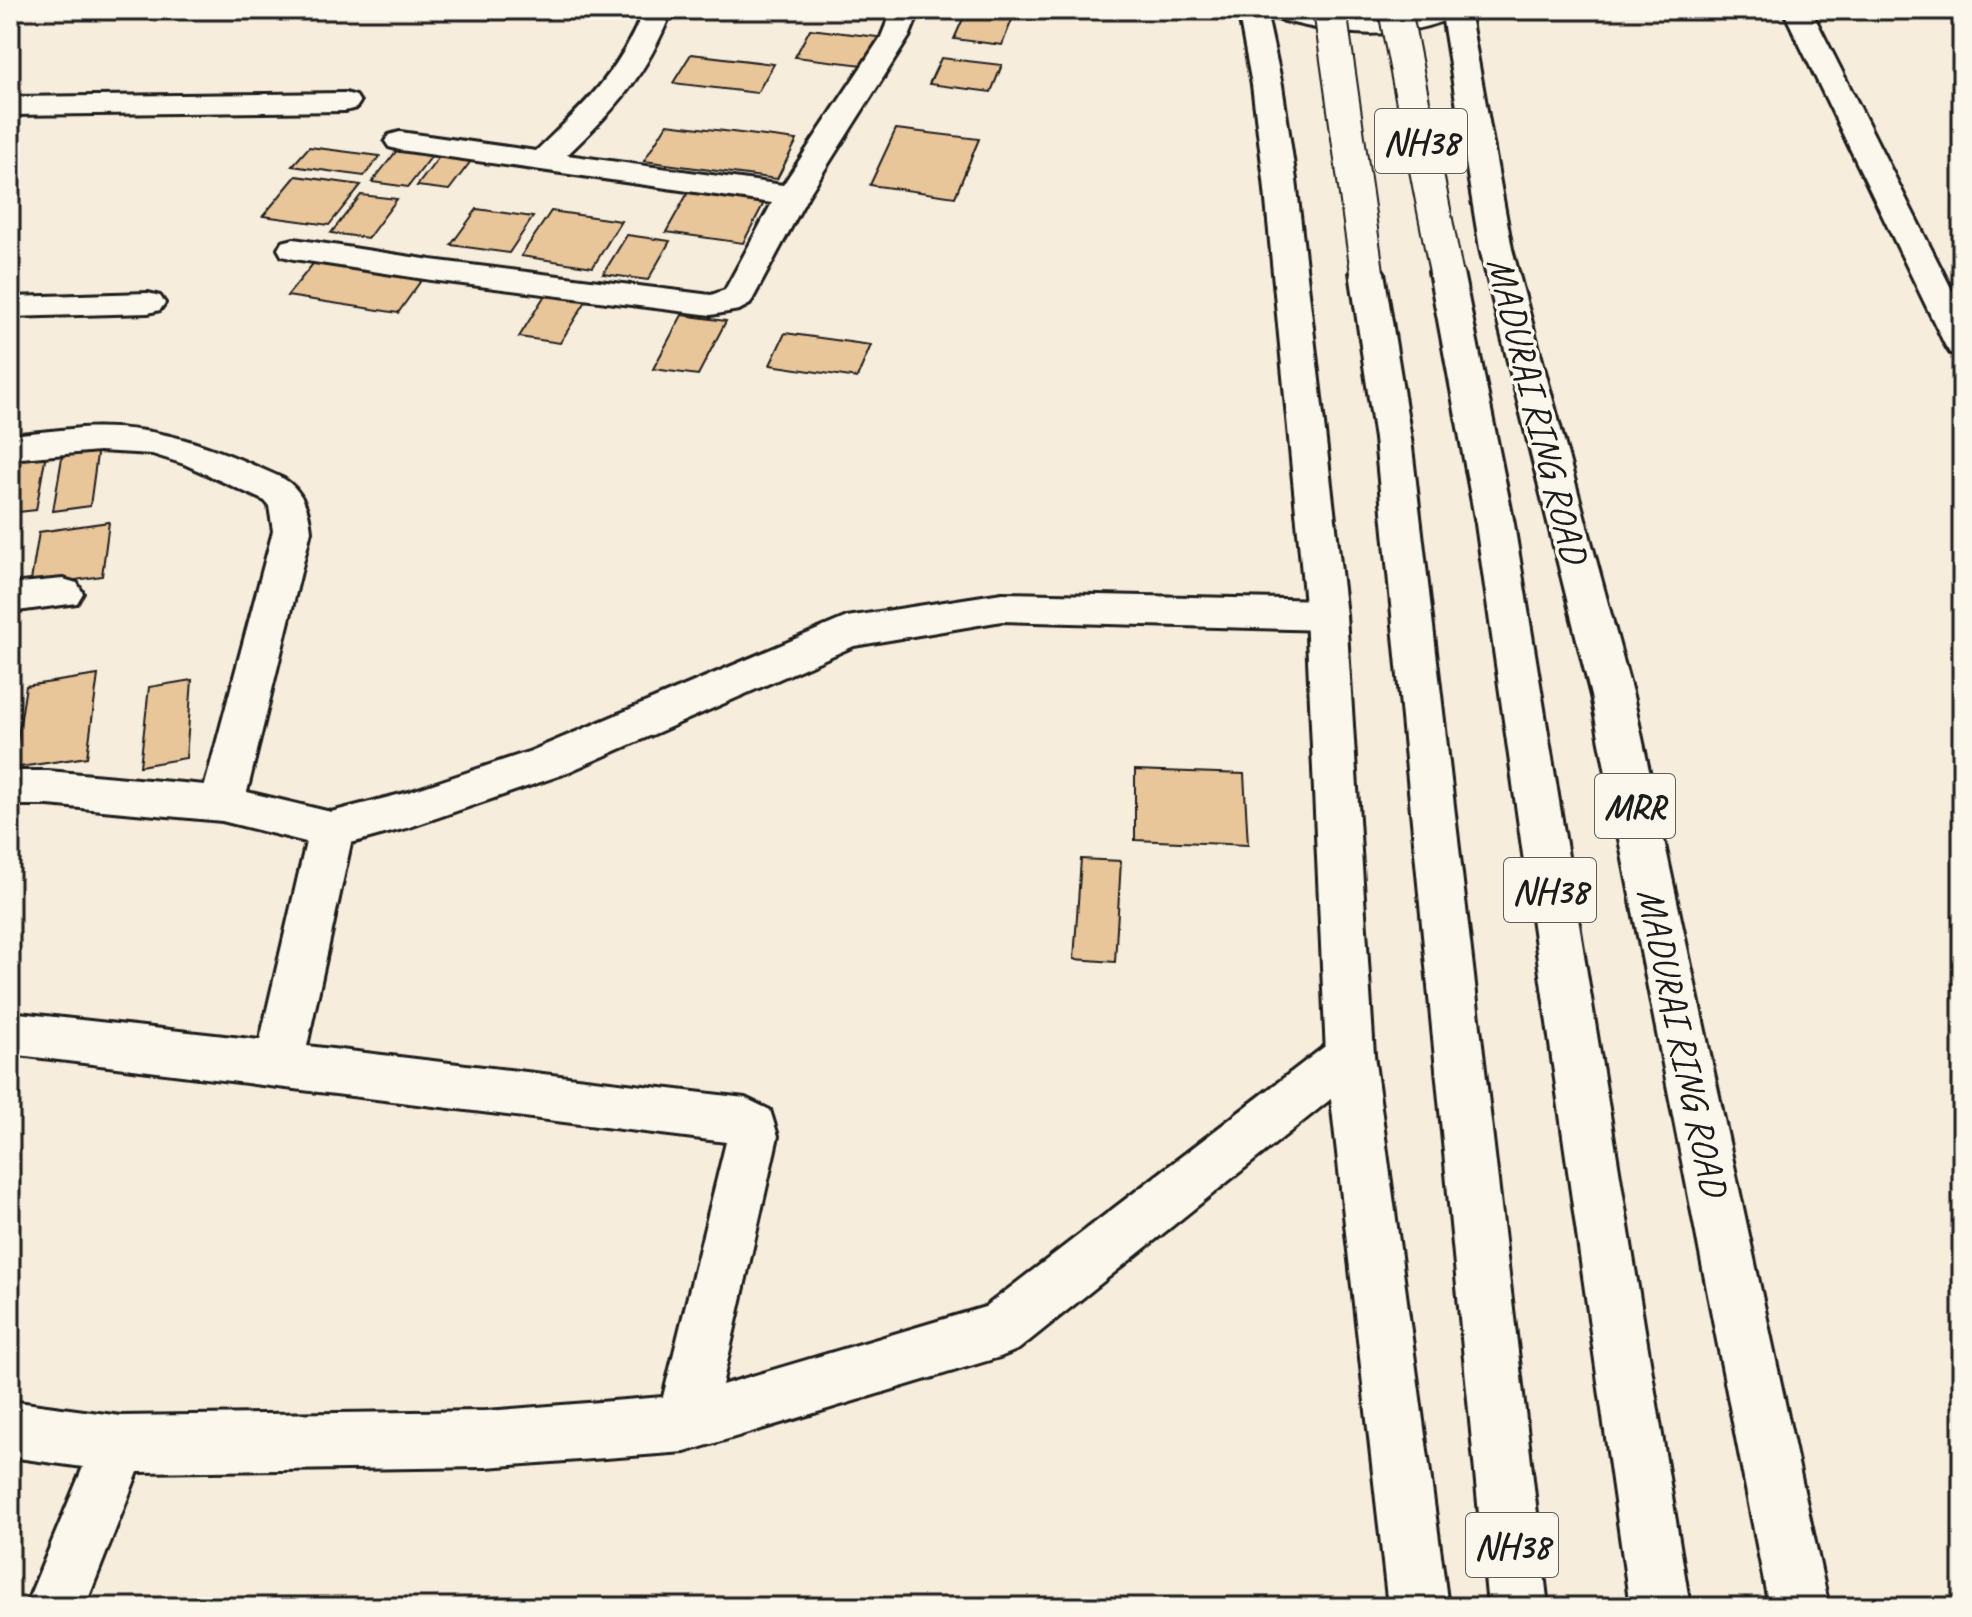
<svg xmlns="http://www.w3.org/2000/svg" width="1972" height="1617" font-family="Caveat,sans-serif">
<rect width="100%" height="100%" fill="#f7eddc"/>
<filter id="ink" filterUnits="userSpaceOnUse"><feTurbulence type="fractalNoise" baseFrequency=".0125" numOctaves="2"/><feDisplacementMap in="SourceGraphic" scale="16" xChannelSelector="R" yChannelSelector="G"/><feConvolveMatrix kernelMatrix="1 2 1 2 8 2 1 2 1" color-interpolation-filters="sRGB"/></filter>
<g filter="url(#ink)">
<!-- building -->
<path fill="#e9c59a" stroke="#1c1c1c" stroke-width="2" d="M966,12l47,5 -11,28 -48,-6z
M810,29l76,9 -15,28 -76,-9z
M691,54l83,10 -17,29 -84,-10z
M941,58l61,7 -11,27 -62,-8z
M667,124l130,16 -20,39 -133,-18z
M896,129l83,10 -24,58 -85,-12z
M309,147l71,9 -16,20 -72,-10z
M399,148l36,4 -27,35 -36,-5z
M442,153l32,4 -25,33 -32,-4z
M296,176l65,9 -32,40 -66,-9z
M690,189l76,10 -23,44 -77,-11z
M361,195l36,4 -29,39 -37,-5z
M477,209l56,8 -24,36 -58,-8z
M551,211l70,10 -28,46 -72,-11z
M627,235l43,6 -22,39 -45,-6z
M316,260l109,15 -27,38 -111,-17z
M545,295l41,6 -26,42 -41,-6z
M682,315l44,6 -28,54 -45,-6z
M785,333l86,12 -14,33 -87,-13z
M98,447l-8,59 -37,5 10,-59z
M46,453l-10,57 -26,3v-55z
M109,522l-7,54 -72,11 9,-55z
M98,675l-11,82 -74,11 13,-82z
M192,680l-6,78 -46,8 9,-79z
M1135,770l109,4 4,71 -113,-5z
M1081,859l40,2 -6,101 -41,-3z"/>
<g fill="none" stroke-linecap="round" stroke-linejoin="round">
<defs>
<path id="minor" d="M644,10h28c-26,66 -55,97 -105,145l216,30 98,-148 11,-27h28l-11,27 -101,159 -58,108 -11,6 -28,5 -280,-35 -137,-21 -12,-3 -4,-7 4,-7 12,-3 137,21 280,35 14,-5 47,-87 -372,-53 -11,-3 -4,-6 4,-6 11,-3 136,19c51,-49 80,-74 108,-141z
M1783,10h28l151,300v46l-12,-3 -5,-8z
M345,93l11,3 4,6 -4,6 -11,3 -335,4v-18z
M148,293l12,3 5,7 -5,7 -12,3 -138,4v-20z
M81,428c77,-4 134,19 203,51 19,12 25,31 27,52l-64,261 84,20 78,-20 122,-41 316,-134 155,-24 324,7 14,5 6,10 -6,10 -14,5 -324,-9 -148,25 -293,129 -151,52 -59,16 -44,203 438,52 25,12 8,26 -56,249 263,-78 348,-267 17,-7 17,7 7,15 -7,15 -348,279 -19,8 -315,95 -199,15 -348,5 -53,135h-60l58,-140 -73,-10v-56l111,15 365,-5 177,-14 63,-255 -716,-88v-42l250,28 46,-198 -84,-21 -174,-16h-38v-34h38l157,14 68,-254 -4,-25 -4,-5 -81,-37 -32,-10 -53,-3 -89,8v-24z
M63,579l14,4 6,10 -6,10 -67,9v-28z"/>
<path id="trunk" d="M1238,10h70l53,7 58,-7h50l43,239 121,447 196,911h-60l-178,-911 -111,-447 -37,-228c-58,22 -118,12 -176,-5l15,69 14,95 50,435 28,440 74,552h-60l-62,-552 -20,-440 -42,-435 -12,-95z
M1367,262l12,3 5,7 27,167 137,1168h-60l-113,-1168 -25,-167 5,-7z
M1446,262l12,3 5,7 51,252 176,1083h-60l-154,-1083 -47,-252 5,-7z"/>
</defs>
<!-- minor casing -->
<use href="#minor" stroke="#1c1c1c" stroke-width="6"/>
<!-- trunk casing -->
<use href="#trunk" stroke="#1c1c1c" stroke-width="6"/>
<!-- minor -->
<use href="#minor" fill="#fbf7ec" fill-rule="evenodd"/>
<!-- trunk -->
<use href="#trunk" fill="#fbf7ec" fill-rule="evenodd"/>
<defs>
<path id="trunk-bridge" d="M1330,10l37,262
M1395,10l51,262"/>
</defs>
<!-- trunk-bridge casing -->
<use href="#trunk-bridge" stroke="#1c1c1c" stroke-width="36" stroke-linecap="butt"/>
<!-- trunk-bridge -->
<use href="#trunk-bridge" stroke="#fbf7ec" stroke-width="32"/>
</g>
</g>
<g text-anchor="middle" stroke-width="7" stroke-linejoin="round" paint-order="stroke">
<!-- shield labels -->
<g fill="#fbf7ec" stroke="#5f5e5a" stroke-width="2">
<rect x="1375" y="109" width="92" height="64" rx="6"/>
<rect x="1595" y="774" width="80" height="64" rx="6"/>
<rect x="1504" y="858" width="92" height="64" rx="6"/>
<rect x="1466" y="1513" width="92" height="64" rx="6"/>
</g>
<g font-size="36" font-weight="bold" fill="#1c1c1c">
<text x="1421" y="154">NH38</text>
<text x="1635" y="819">MRR</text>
<text x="1550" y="903">NH38</text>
<text x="1512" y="1558">NH38</text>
</g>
<!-- street labels -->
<g font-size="38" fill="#1c1c1c" stroke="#fbf7ec">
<text transform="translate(1538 410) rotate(76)" y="13">MADURAI RING ROAD</text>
<text transform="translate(1683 1042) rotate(78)" y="13">MADURAI RING ROAD</text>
</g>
</g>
<!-- margin -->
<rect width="1972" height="1617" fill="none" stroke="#fbf7ec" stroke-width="40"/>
<rect x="20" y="20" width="1932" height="1577" fill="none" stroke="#1c1c1c" stroke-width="3" filter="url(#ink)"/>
</svg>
